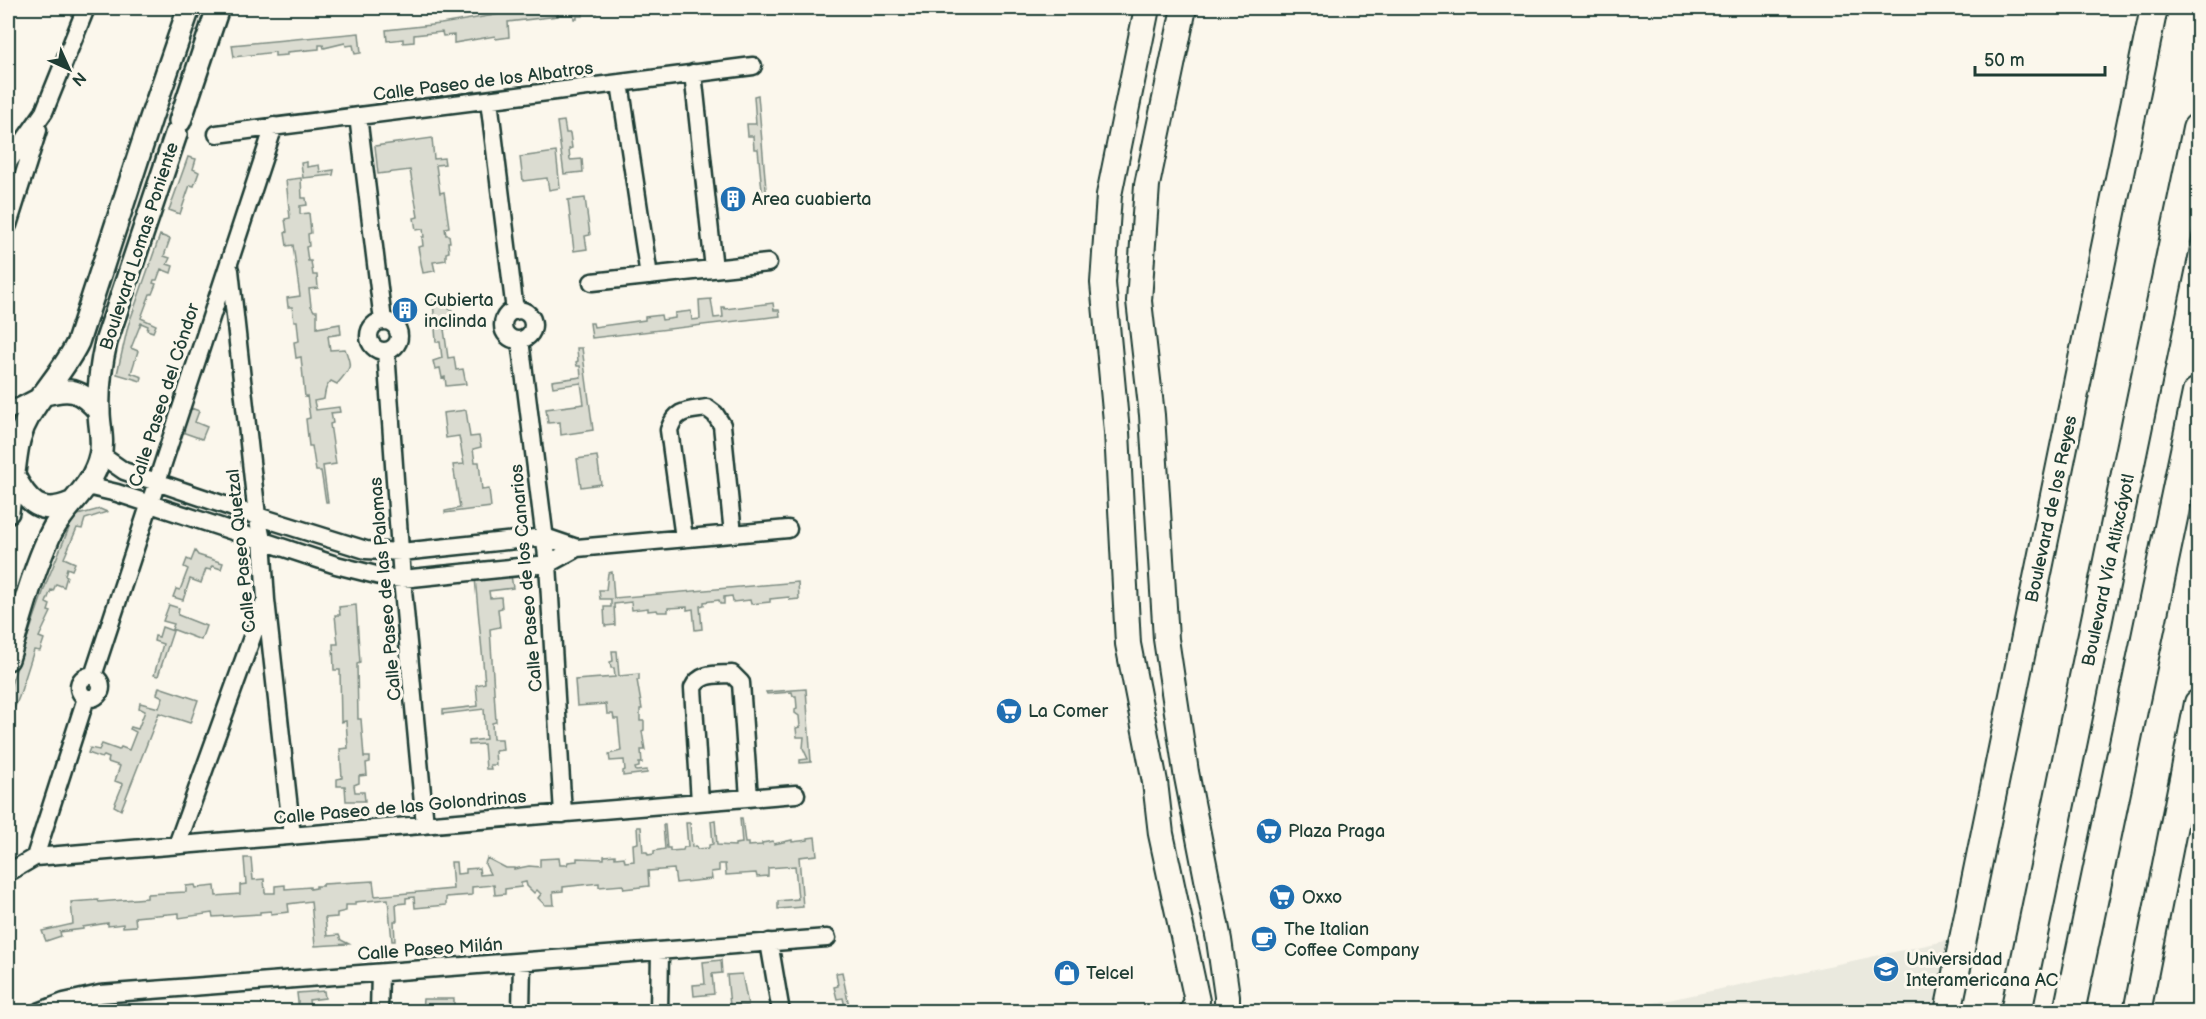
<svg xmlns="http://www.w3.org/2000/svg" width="2206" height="1019" font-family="'Balsamiq Sans',sans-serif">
<rect width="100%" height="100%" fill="#fbf7ec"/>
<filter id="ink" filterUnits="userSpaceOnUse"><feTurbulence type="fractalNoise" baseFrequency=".0167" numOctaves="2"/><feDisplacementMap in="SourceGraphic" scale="12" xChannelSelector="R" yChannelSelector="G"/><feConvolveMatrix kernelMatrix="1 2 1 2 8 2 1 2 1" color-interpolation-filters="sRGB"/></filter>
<g filter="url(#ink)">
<!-- built -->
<path fill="#eae9de" d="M1964,937l-15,74 -338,1 53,-11z"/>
<!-- green -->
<path fill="#dbdcd1" stroke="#7d8c82" stroke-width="1.5" d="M536,8h75l-13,2 -1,3 -14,-1v4h-6v3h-3l-1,-7h-15v4l-50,6 1,15 -13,2 -1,-3 -41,7v-8l-11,1 -1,-4 -28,3v7l-11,1v-4l-16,2 -1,-11 55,-6z
M359,33l2,20 -6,1 -2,-9 -7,1 -1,-3 -21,5 -1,-3h-4v4l-32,3v3l-12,1v-4l-41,5 -2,-12z
M758,95l9,106h-4l-5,-52h-4l-1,-13h-5l-1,-12h9l-2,-28z
M564,121l2,12h4l2,15 -3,1 1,11 12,-1 1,13 -19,2 -7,-52z
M432,138l2,21 10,-1 1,6 -9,1 4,28 4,-1 5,35 -4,1 1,7h3l1,7h-2l1,10 -3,1v7l-13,2 2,9 -12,2 -5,-26 5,-1 -1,-9h2l-1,-8 -7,1 -2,-12 4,-1 -8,-47 -32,4 -3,-28z
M556,152l4,36 -11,2 -2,-12 -24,3 -3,-24z
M188,157l8,2 -3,10 6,3 -5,14 -4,-1 -10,29 -11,-4z
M307,162v5l12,-2 1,7 14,-2 -1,5 -30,3 -2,-15z
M301,178l1,20h4l1,7 -7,1v8l9,-1 2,20 -3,1 1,12 -3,1 2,14h3l2,14h4l1,13 -9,1 2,17 3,5h3v17l23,-4 1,10 -13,2 2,14 15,-1c8,20 5,19 -8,35l-6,-3c-6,6 -6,11 -7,18l-10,2 2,9 23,-3 1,5 -9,1 2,10 -3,1 6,40 -13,2 5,36h-2l-5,-31h-5l-4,-25h-3l-3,-27 4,-1 -3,-22 -2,1 -4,-40 -5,1 -2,-16 5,-1 -2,-20h-3l-2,-14h-4l-1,-9 13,-2 -7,-51 -6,1 -2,-13 2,-1 -2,-13 5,-1 -4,-38z
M585,198l5,37 -5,1 2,13 -13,2 -6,-51z
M160,235l10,4 -6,17 6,2 -3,6 6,2 -2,7 -10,-4 -4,11h-3l-1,3 3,1 -4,10h-2l-9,24 15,7 -3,7 -6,-2 1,-4 -7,-3 -10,25 7,3 -7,22 11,4 -1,4 -24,-7 11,-48z
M447,297l2,12 3,1 2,17 -10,2 4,29 6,-1 2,13 7,-1 3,15 -20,2 -1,-9 -3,1 -2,-10 -5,1 -2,-8 9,-3 -2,-16h-4l-3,-42z
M711,299l3,19 9,-1 -1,-10h2l1,2 48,-6 1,7h5l1,6 -188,22 -2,-15h3l1,4 51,-7v-3l16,-2 1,5 13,-2v-5l16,-2 1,9 8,-1 -1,-19z
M577,348h5l11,82 -32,5 -1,-13 -12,1 -2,-14 38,-5 -3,-21 -28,4 -1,-6 29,-4 -1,-11h-3l-1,-4 2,-1z
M191,408l8,3 -4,11 12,5 -5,12 -20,-7z
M466,410l4,27 9,-1 2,11 -8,2 2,13h4l3,28 7,-1 2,18 -46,6v-2l15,-3 -7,-43 11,-1 -5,-28 -13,2 -3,-25z
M597,456l4,28 -20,3 -4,-28z
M100,509l7,3 -22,7 -3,10 -5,-1 -13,30 11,5 -3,7 -5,-2 -2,7 2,1 -3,11 -8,-3 -3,7 -2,-1 -5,13 4,2 -2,6 3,1 -12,25 5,2 -4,12 -6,-1 -15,47 -5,12 -4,2 2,4 -4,9v-31l39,-112 27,-65z
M195,551l3,4 25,8 -2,6 -9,-3 -2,4 -4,-1 -5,14 -11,-4 -7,21 -10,-3 3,-8 4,1 8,-21 -4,-2 3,-8 4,2z
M612,572l2,26 184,-16 1,17 -9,1 -1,-3 -19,2v3l-19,2 -1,-4 -17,2 -1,-6 -8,1v7h-4l-1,-4 -15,2v3l-4,1 2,23 -7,1 -2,-21 -6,1v-3l-19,1v4h-10l-1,-2 -9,1v-3l-16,2 -1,-8 -17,2 1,21 -10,1 -1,-19h7v-8h-11l-1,-9h7l2,-17z
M511,575l2,13 -24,3 1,7 11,-1 1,11 -4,1 2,18 -10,2 6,93 -4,1 1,16h9l1,11 -8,1 1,14h-6l1,4h-5l-2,-25 -15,1v-4l17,-2 -2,-30 -41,5v-4l35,-4 -2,-21 9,-2 -10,-105z
M169,605l10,3 -1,7 28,11 -5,14 -29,-11 2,-5 -11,-3z
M356,605l4,58 -3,1 1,55h3l3,38h6v5l-4,1 1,12 -8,1v7l-5,2 1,7h9l1,9h-19l-1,-15h-8v-7l5,-1 -2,-29 8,-1 -2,-27 -5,1 -1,-52h-6l-1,-26h5l-3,-29h5l-1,-8z
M162,627l11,4 -15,45 -4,-1 9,-31 -9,-3 1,-5 4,1z
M612,651h5l2,25 20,-2v6h-2l5,29h-2v12h4v9l-2,1 3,19h-4l1,13h-3v4l-4,1 1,3 11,-1v3l-24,3v-5l2,-1 -1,-10 -14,1 -1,-7 12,-3 -3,-32h-4l-1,-5h-6l-1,-10 -29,2 -2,-26 40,-3 -1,-9h-3l-1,-6 3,-1z
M159,687l39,13 -8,23 -31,-10 -38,97 -7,-4 9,-22 -8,-3 5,-15 -12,-4 1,-4 -5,-2 -2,2 -14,-5 2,-5 9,2 3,-6 17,6 2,-3 8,3 7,-18 -6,-3 1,-2 7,2 7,-18 -6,-3 1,-5 19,5 4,-11 -6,-3z
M806,689l5,73 -11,1v-3l8,-1 -5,-11 1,-11h-7l-1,-9 4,-1 -1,-11 -4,-3v-4l2,-1 -1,-12h-3l-1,-4 -25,2 -1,-2z
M740,818h2l3,25h3v3l14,-1v-2l11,-2 1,3 18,-4v2l16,-2v-2l7,-1 2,18 -18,2 4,50 -25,2v-8l20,-2 -3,-33 -27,2v8l-11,1 -1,-4 -30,2 -1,-11h-6v7l-8,1 1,7 -36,4 -2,-14 -26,2 1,15 -25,3 -1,-4 -24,2v-4l-36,4v4l-10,1 1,13h-9l-7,-7 3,-4 -4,-4 -3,3 -7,-7 -1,-4 -5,1v4l-16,2v5l-10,1 -1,-10 -22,2v8l-26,2v8l-31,3 -1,-11 -8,1v5l-10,1 1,17h-3l1,20h-3l-4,-42 -33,3v3h-9v6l-9,2v4l-12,1 2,18 12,-1 2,5 8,4 -34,2 -4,-45 -23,3 1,8 -18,2v-3l-11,1v2l-47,3 -1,-4 -33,5v-5l-44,4 1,9 -13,1v-3l-15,2v-3l-25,4v2l-23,3 1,4 -15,5 -4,-10 31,-7 -2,-22 27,-2 1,2 48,-4v-4l39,-2v-6l9,-1 1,3 19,-2 1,10 24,-2v-9l6,-1 -2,-26h7l2,22 11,-1 1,14h10v-7l10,-1v4l25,-2v2l6,-1v-2h7v-2l50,-3 2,15 78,-7 -2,-27h5l1,12 9,-1v-4l13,-1 1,7 10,-1 -5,-10 2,-6 19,10h8v1l15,-3 11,1v-8l19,-1 1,7h7l1,-3 9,-1v-3l27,1v-3l11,-1v3l9,-1 1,5 9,-1 -1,-17 5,-1 -1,-16h4l2,25h4l1,3 6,-1v-3l11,-2 -2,-24h2l2,23h3v3l13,-1 1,-3h4l-2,-24h4l2,24 4,-1 1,3 12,-1v-3l4,-1 -2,-23 4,-1 2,25 18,1v-2l7,-1z
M721,960l1,13 -10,1 2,20 -20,2 -1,-11 12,-1 -2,-22z
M842,972l8,39h-4l-3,-13 -6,1 -3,-12 4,-1 -2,-13z
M742,974l6,31 -18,1 -3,-31z
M324,991l1,7 -16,2 1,9 3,2h-14l-2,-18z
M423,999h31v6h16v6h-48z"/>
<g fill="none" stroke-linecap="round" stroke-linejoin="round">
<defs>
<path id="minor" d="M693,73l21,196
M620,83l29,193
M489,100l26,211
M358,116l25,205
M217,134l536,-68
M8,163l36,-51 42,-104
M8,225l30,-95
M230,270l27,246 5,24 4,60 26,236
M592,282l176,-19
M503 325a15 15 0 1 1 30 0a15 15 0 1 1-30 0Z
M369 336a15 15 0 1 1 30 0a15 15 0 1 1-30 0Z
M520,340l28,224 15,250
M386,351l16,228 23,246
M8,410l11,-3 23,-12
M101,455l23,16 133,45 109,34 35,2 144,-15 32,11
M87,486l30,7 219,72 48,12 18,2 146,-15 29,-16 211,-19
M684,538l-15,-108c7,-21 19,-19 38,-22l8,6 7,11 11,109
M79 687a11 11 0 1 1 22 0a11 11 0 1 1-22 0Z
M93,676l181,-550
M700,802l-7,-114c7,-16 24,-13 39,-14l9,9 8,115
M177,845l87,-241
M35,857l51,-159
M11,871l24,-14 761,-63
M769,942l12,70
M38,1012l26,-10 36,-8 727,-56
M379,1012l1,-39
M521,1012l1,-50
M659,1012l1,-61"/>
<path id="tertiary" d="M180,121l38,-113
M42,395c29,-8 37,-6 57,16
M14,476c14,27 27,40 57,27
M8,512c1,-11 4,-22 5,-33 4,-24 3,-41 16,-63 15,-26 36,-47 49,-74l73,-224 38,-110
M8,659c13,-41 23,-83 41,-122 13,-30 44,-48 51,-81 4,-15 -1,-30 -1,-45 -1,-23 2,-47 7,-69l70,-208"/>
<path id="secondary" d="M1147,8l-38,187 -6,88 14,149 11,212 27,138 6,52 36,167 -5,11
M1184,8l-37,177 -8,116 13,114 14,224 20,133 33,168 8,56v11l-3,5"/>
<path id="primary" d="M1948,1012l206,-1004
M2137,1012l61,-309"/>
<path id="motorway" d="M2016,1012l182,-883
M2069,1012l129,-619"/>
</defs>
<!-- minor casing -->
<use href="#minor" stroke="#1f3d34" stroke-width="21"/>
<!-- tertiary casing -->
<use href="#tertiary" stroke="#1f3d34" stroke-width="26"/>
<!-- secondary casing -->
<use href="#secondary" stroke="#1f3d34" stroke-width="28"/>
<!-- primary casing -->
<use href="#primary" stroke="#1f3d34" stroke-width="30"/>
<!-- motorway casing -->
<use href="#motorway" stroke="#1f3d34" stroke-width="34"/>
<!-- minor -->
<use href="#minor" stroke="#fbf7ec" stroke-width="16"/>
<!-- tertiary -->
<use href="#tertiary" stroke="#fbf7ec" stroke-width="21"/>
<!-- secondary -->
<use href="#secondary" stroke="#fbf7ec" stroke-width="24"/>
<!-- primary -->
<use href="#primary" stroke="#fbf7ec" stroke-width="26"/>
<!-- motorway -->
<use href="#motorway" stroke="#fbf7ec" stroke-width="30"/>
</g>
</g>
<!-- icons -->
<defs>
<symbol id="building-disc" viewBox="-11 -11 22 22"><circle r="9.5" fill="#1f6fb2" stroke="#fbf7ec"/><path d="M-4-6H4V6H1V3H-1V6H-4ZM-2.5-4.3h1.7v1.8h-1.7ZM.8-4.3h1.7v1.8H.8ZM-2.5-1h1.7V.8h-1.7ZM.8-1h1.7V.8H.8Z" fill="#fff"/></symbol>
<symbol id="supermarket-disc" viewBox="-11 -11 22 22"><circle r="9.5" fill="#1f6fb2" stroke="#fbf7ec"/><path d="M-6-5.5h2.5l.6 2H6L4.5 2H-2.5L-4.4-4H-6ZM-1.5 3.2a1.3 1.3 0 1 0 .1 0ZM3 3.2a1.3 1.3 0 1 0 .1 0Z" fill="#fff"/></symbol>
<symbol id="cafe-disc" viewBox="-11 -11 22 22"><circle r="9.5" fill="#1f6fb2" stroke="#fbf7ec"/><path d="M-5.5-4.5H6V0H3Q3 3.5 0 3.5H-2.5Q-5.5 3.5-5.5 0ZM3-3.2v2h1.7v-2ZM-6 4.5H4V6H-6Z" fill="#fff"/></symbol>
<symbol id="university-disc" viewBox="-11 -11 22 22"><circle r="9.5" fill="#1f6fb2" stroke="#fbf7ec"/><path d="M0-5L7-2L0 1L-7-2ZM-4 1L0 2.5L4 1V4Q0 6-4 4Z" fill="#fff"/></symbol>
<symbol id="shop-disc" viewBox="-11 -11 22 22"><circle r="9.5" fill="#1f6fb2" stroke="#fbf7ec"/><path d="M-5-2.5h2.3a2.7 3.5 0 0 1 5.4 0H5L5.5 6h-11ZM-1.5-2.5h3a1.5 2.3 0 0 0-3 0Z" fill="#fff"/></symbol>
</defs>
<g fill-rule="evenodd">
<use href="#building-disc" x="718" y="184" width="30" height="30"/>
<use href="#building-disc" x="390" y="295" width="30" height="30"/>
<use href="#supermarket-disc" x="994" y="696" width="30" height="30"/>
<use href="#supermarket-disc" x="1254" y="816" width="30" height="30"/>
<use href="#supermarket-disc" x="1267" y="882" width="30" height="30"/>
<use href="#cafe-disc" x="1249" y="924" width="30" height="30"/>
<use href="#university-disc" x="1871" y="954" width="30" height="30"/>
<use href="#shop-disc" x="1052" y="958" width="30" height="30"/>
</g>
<g text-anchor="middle" stroke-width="6" stroke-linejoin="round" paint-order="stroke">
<!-- street labels -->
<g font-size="18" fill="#1f3d34" stroke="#fbf7ec">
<text transform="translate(483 81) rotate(-7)" y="6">Calle Paseo de los Albatros</text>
<text transform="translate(139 246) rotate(-72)" y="6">Boulevard Lomas Poniente</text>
<text transform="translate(164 395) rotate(-72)" y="6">Calle Paseo del Cóndor</text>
<text transform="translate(2051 509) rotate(-78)" y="6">Boulevard de los Reyes</text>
<text transform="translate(241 551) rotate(-96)" y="6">Calle Paseo Quetzal</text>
<text transform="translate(2108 570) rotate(-78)" y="6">Boulevard Vía Atlixcáyotl</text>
<text transform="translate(526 578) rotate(-95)" y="6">Calle Paseo de los Canarios</text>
<text transform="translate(385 589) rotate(-95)" y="6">Calle Paseo de las Palomas</text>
<text transform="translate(400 807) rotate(-5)" y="6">Calle Paseo de las Golondrinas</text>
<text transform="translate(430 949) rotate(-4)" y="6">Calle Paseo Milán</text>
</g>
<!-- poi labels -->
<g font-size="18" fill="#1f3d34" stroke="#fbf7ec" text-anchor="start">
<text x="752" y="205">Area cuabierta</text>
<text x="424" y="306">Cubierta<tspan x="424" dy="21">inclinda</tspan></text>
<text x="1028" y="717">La Comer</text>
<text x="1288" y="837">Plaza Praga</text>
<text x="1302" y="903">Oxxo</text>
<text x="1284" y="935">The Italian<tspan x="1284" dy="21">Coffee Company</tspan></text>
<text x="1906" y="965">Universidad<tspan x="1906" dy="21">Interamericana AC</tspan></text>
<text x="1086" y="979">Telcel</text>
</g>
</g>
<!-- margin -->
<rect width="2206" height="1019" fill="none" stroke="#fbf7ec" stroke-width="30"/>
<rect x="15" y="15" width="2176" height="989" fill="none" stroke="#1f3d34" stroke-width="2" filter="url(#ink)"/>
<!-- north arrow -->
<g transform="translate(69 69) rotate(135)" stroke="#fbf7ec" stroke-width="4.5" paint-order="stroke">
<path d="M0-4.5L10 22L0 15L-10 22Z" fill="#1f3d34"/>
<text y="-9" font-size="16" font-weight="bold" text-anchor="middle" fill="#1f3d34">N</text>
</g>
<!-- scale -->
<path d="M1975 66v9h130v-9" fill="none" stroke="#1f3d34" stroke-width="3"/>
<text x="1984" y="66" font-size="18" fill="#1f3d34" stroke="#fbf7ec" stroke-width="4.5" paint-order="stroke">50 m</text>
</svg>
